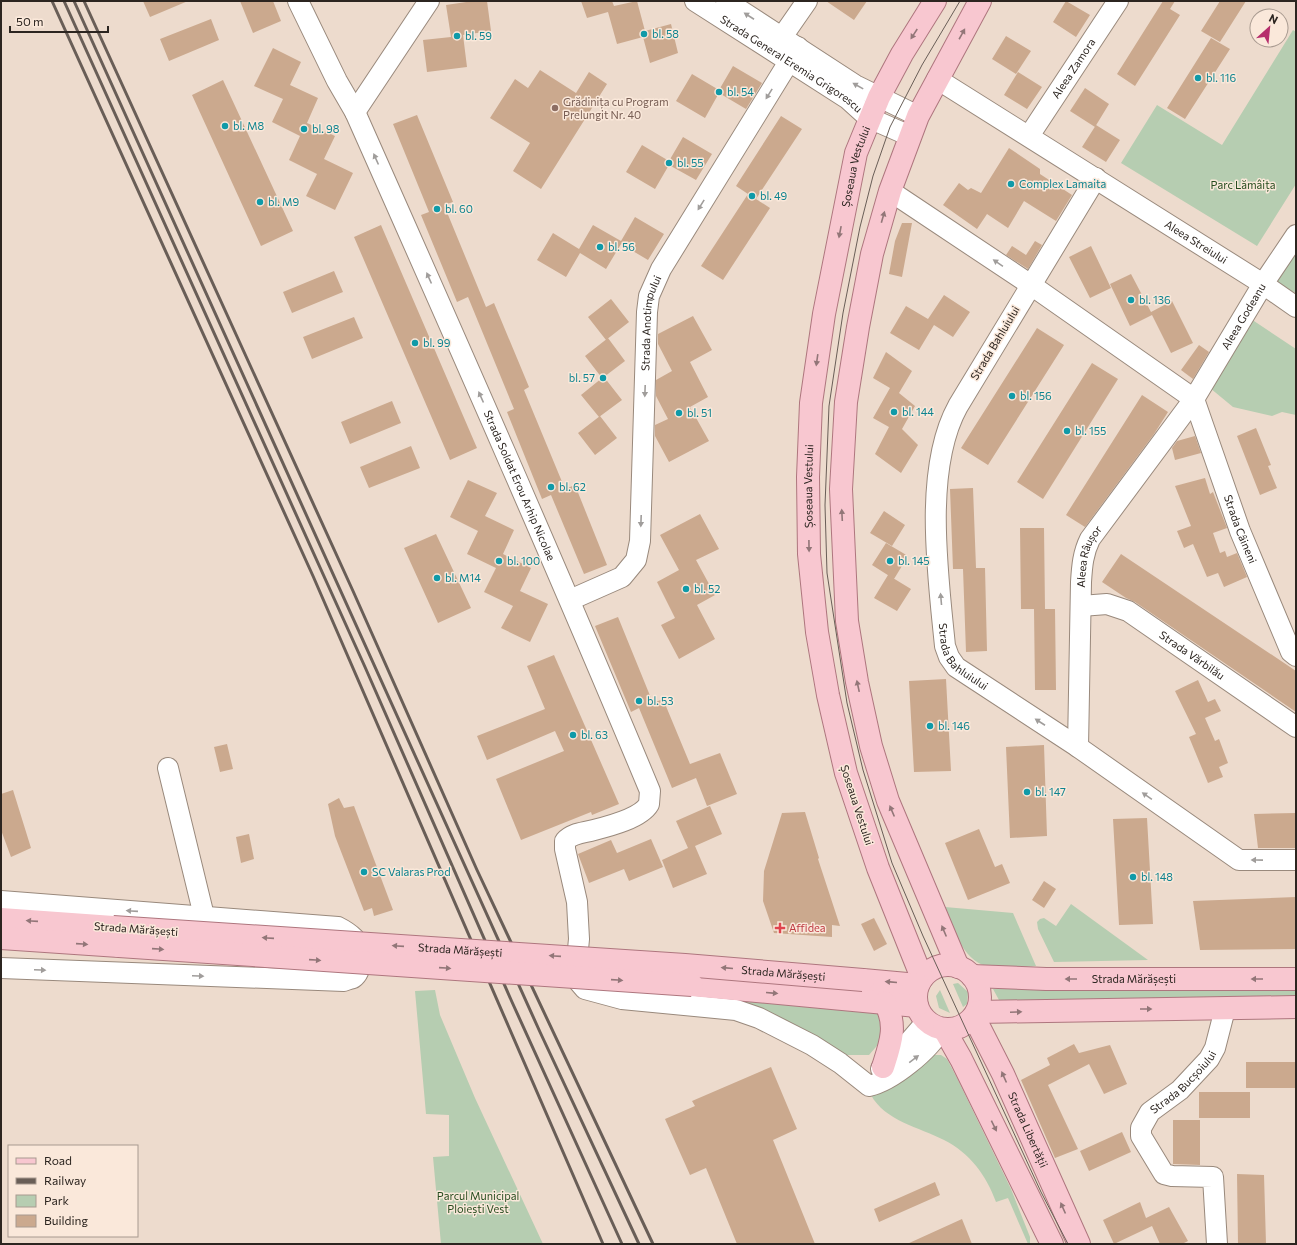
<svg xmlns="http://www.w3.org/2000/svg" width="1297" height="1245" font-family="Commissioner,sans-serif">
<rect width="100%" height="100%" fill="#eddbcd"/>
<!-- green -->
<path fill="#b6cdb1" d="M1293,30l3,2v152l-39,62 -136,-83 36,-58 65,40z
M1296,248v45l-4,-2 -3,7 -17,-15z
M1251,319l45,30v66l-14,-3 -10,4 -39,-9 -23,-19z
M1071,904l77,56 -94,2 -16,-33 -1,-7 3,-3 4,-1 12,8z
M945,907l68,6 23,53c-16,1 -34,4 -50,0 -23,-6 -34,-39 -41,-59z
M630,977l248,23 10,33 -19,22h-23z
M958,983l10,9 -1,12 -4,3 -10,-23z
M993,989l303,1v9l-297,1z
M435,990l5,25 35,83 68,146h-102l-8,-87 16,-1v-41l-23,-1 -11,-123z
M940,990l10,23 -11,-5 -3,-12z
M934,1055h7l6,4 10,19 54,111 19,48v7h-2l-20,-46 -12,4c-10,-27 -26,-49 -52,-62 -25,-13 -59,-19 -73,-45l47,-33z"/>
<!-- building -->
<path fill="#cba98e" d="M143,1h45l-38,16z
M240,1h33l8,20 -28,12z
M473,1h14l4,30 -28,4 4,32 -40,5 -4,-32 28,-3 -5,-32z
M581,1h31l2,5 23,-5 8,30 26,-7 7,29 -28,10 -7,-26 -26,7 -9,-32 -21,6z
M826,1h41l-13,19z
M1066,1l24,14 -14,22 -23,-15z
M1163,1h12l-5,8 10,6 -45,71 -18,-12z
M1220,1h26l-26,41 -19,-11z
M211,19l8,21 -50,21 -9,-22z
M1006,36l25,15 -15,23 -24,-15z
M1211,38l19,11 -45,70 -18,-11z
M273,48l28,14 -11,23 28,13 -11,25 28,13 -11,23 29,14 -18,37 -29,-14 11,-22 -28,-14 11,-24 -28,-14 11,-23 -29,-13z
M733,66l29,17 -16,26 -27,-16 -14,25 -29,-17 16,-27 27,16z
M540,70l36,23 13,-21 18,12 -66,105 -28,-18 17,-28 -40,-25 25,-39 13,9z
M1018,72l24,15 -15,22 -23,-14z
M223,80l70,151 -32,15 -69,-151z
M1085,88l24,16 -14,23 -25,-16z
M417,115l36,87 -9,3 42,102 8,-4 35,84 -5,3 41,99 10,-4 32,80 -23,9 -33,-79 -9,4 -35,-87 7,-3 -46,-112 -11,5 -36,-87 8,-3 -36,-88z
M781,116l21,13 -46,70 14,9 -47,72 -22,-14 47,-72 -12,-8z
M1096,125l24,15 -14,22 -24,-15z
M683,137l29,17 -16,26 -27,-15 -14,24 -29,-17 16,-27 27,16z
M1009,148l31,21v5l32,21 -16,26 -32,-20 -16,27 -21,-14 -10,15 -34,-24 16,-22 9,7 3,-2 10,5z
M635,217l29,17 -16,26 -27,-16 -15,25 -26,-16 -14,24 -29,-17 16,-27 26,16 14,-24 28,16z
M902,223h10l-10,54 -13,-3 6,-33z
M381,225l96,223 -27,12 -96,-223z
M1035,241l7,4 -14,24 -22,-14 6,-9 14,9z
M1091,246l20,42 -21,10 -21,-41z
M334,271l9,21 -51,21 -9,-21z
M1131,274l20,38 21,-11 21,42 -22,10 -19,-38 -22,11 -20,-42z
M944,295l26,17 -17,25 -19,-12 -15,25 -29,-17 16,-27 22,13z
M611,299l18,23 -23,18 -18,-23z
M693,316l19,34 -22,12 18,35 -18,10 19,34 -40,21 -14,-26v-11l13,-6 -12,-23v-16l16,-9 -14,-27v-10z
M354,317l9,21 -51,21 -9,-22z
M1037,328l27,17 -76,120 -27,-17z
M608,338l17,23 -21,16 18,23 -23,17 -18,-22 21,-17 -17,-22z
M1199,345l10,7 -16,27 -12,-9z
M886,352l26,19 -13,22 16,13 -13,23 16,16 -17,28 -26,-19 14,-27 -16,-9 17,-30 -17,-10z
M1092,363l26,16 -75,120 -26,-17z
M1142,395l26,17 -14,22 -69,93 -19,-12z
M392,401l9,22 -51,21 -9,-22z
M600,416l17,22 -22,17 -17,-22z
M1256,428l15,37 -3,1 9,22 -17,7 -23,-59z
M1195,436l6,17 -26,7 -3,-12 5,-7z
M411,446l9,22 -51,20 -9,-21z
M1205,478l5,16 3,-2 14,36 -14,5 7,20 5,-2 2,6 10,-4 10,24 -23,10 -6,-14 -11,4 -14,-33 -9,4 -7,-17 14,-5 -16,-40z
M468,480l29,13 -12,23 29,14 -11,24 28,14 -11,23 28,13 -18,38 -29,-14 12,-22 -29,-14 12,-24 -29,-14 11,-23 -28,-14z
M973,488l3,80h9l2,83 -21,1 -3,-83h-10l-3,-80z
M884,511l21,14 -13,21 -22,-13z
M700,514l19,35 -23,11 19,35 -18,10 18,34 -36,20 -18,-34 14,-7 -18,-36 22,-12 -19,-35z
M1020,528h24l1,81h10l1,81h-21l-1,-81h-13z
M436,534l35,74 -33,15 -34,-75z
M886,543l22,13 -14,23 -22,-14z
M1121,554l175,117v41l-161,-110 -9,-4 -24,-16z
M888,575l23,14 -14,22 -23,-13z
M618,617l35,86 10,-4 27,65 30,-11 17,41 -30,12 -11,-28 -24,10 -33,-80 -8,4 -36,-86z
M554,655l65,149 -27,11 -1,-3 -70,28 -25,-61 68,-28 -9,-20 -68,29 -10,-24 68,-27 -18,-43z
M946,679l5,92 -37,1 -5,-91z
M1198,680l10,22 7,-3 6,12 -16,7 10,23 4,-2 9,24 -9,4 4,10 -15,6 -19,-46 7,-3 -21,-43z
M227,744l6,25 -13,3 -6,-25z
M1044,745l3,91 -37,2 -4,-91z
M13,790l18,58 -20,9 -10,-27v-36z
M339,798l5,10 10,-2 39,104 -19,6 -2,-8 -8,3 -29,-75 -7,-32z
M710,806l12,28 -27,12 12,28 -34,14 -11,-28 26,-12 -12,-27z
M805,812l14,46 -1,1 22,67 -8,-1v12l-58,-4 -11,-32 1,-30 18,-58z
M1296,813v35h-38l-4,-34z
M1147,818l6,106 -34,1 -6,-106z
M979,829l16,38 7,-3 8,19 -42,17 -23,-57z
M249,834l5,25 -13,4 -5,-26z
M651,839l12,28 -34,14 -5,-12 -35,14 -11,-29 33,-14 6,13z
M1044,881l12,8 -12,19 -12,-8z
M1296,897v52l-96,1 -7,-49z
M874,918l13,26 -13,7 -13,-27z
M1074,1044l5,9 31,-8 17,39 -23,10 -15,-30 -41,21 30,64 -23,9 -34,-78 29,-15 -3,-7z
M1246,1062h50v26h-50z
M771,1067l26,62 -24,11 42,104h-78l-31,-76 -16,7 -25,-56 30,-13 -3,-5z
M1199,1092h51v26h-51z
M1173,1120h27v45l-27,-1z
M1122,1132l9,20 -42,19 -9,-20z
M1237,1174l27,1 2,69h-28z
M935,1182l5,13 -61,27 -5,-13z
M1140,1202l6,16 23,-11 19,34 -6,3h-22l-8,-18 -38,18 -11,-24z
M962,1219l10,25h-65z"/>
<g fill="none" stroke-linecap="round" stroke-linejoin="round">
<defs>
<g id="minor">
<path id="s1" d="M298,1l39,80 18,31c100,225 200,451 295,679l-1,13c-8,14 -39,22 -55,26 -11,3 -22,3 -29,11v8l12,53 2,37 -3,31 3,12 6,7 37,10 114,11 23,8 53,27 28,18 29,23c23,-5 61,-36 72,-57"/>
<path id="s2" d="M695,1l153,98 21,19 41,18"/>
<path d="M726,1l129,84 63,31"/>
<path d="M782,37l25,-36"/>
<path id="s3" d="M937,79l326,205 33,23"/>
<path d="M355,112l74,-111"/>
<path id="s4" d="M1029,136l89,-135"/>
<path id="s5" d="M1096,178l-138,228c-35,63 -20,169 -13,240l4,11 7,10 122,80 161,113h57"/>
<path d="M890,191l141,94 163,114"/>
<path id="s6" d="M1194,399l46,132 51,121 5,4"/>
<path id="s7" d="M570,600l52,-23 14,-17 4,-19 7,-229 2,-16 12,-27 137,-222"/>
<path id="s8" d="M1081,606l26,-2 21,7 168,116"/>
<path id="s9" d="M1078,747l3,-165c1,-16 2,-29 9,-43l104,-140 69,-115 33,-49"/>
<path d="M168,768l36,148"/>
<path d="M1,901l337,26c6,3 11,6 16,11 7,9 10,32 -1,40 -3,1 -7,2 -9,3l-343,-13"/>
<path d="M881,1069l14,-11 32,-37"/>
<path id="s10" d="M1217,1244l-4,-67 -41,-1 -8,-2 -23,-38v-8l9,-16 30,-22 29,-31 6,-11 10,-39"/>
</g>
<g id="major">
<path d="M1,919l112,8"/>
<path d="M1,938l118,8"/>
<circle cx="948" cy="997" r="32"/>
<path d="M958,967l-70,-166 -17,-55 -14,-64 -10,-61 -6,-132 5,-87 12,-75 14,-73 18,-63 28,-75 62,-115"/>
<path id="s11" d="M972,976l74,3h250"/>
<path id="s12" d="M922,978l-44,-110 -32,-95 -18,-78 -11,-63 -8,-78 -1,-77 3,-74 13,-89 32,-161 23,-56 23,-43 33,-53"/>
<path d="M863,980l55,5"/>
<path d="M692,985l225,21"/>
<path d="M977,1012l319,-5"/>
<path id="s13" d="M974,1017l29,57 76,170"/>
<path d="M944,1029l17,30 91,185"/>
<path d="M883,1067c7,-22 15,-42 2,-64"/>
</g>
</defs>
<!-- minor casing -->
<use href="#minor" stroke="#99897c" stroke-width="22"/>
<!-- major casing -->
<use href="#major" stroke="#ae767e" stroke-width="24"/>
<!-- minor -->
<use href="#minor" stroke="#fff" stroke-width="20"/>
<!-- major -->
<use href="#major" stroke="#f8c7d0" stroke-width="22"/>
<!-- tram -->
<path stroke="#695e57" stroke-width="1" d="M960,1l-38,64 -32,62 -17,49 -13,51 -17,86 -14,93 -4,99 2,68 20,130 16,67 29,93 31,73 118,256 27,52"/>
<!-- rail -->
<path stroke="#695e57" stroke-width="3" d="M52,1l261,575 290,668
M64,1l301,666 147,335 110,242
M74,1l466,1031 99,212
M84,1l269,590 124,279 176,374"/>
<defs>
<g id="major-bridge">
<path id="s14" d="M113,927l572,38 178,15"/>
<path d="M119,946l573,39"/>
</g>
</defs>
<!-- major-bridge casing -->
<use href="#major-bridge" stroke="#ae767e" stroke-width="24" stroke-linecap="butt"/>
<!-- major-bridge -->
<use href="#major-bridge" stroke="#f8c7d0" stroke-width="22"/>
</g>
<!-- one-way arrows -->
<defs><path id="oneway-solid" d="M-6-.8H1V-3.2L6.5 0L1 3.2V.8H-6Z"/></defs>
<g fill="#a09d9b">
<use href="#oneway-solid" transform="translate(749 16) rotate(-147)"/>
<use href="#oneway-solid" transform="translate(858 86) rotate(-151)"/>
<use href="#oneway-solid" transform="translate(769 94) rotate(122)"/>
<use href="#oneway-solid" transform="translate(376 159) rotate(-114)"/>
<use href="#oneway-solid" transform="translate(701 205) rotate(122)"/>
<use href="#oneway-solid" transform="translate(998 263) rotate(-146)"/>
<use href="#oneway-solid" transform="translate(429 278) rotate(-114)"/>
<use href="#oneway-solid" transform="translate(645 391) rotate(92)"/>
<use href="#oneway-solid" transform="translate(481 397) rotate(-114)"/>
<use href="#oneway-solid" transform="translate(641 521) rotate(92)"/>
<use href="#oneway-solid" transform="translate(941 599) rotate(-95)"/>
<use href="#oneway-solid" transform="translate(1040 722) rotate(-147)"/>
<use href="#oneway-solid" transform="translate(1147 796) rotate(-145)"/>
<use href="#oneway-solid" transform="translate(1257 860) rotate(-179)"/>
<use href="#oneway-solid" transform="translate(132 911) rotate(-176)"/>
<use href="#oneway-solid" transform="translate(40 970) rotate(2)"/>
<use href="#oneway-solid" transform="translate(198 976) rotate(2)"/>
<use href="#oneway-solid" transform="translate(914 1059) rotate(-37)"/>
</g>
<g fill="#927678">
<use href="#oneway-solid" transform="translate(914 34) rotate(123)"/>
<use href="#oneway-solid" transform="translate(962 34) rotate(-61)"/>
<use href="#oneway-solid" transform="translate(883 217) rotate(-74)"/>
<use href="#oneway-solid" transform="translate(840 232) rotate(101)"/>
<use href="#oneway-solid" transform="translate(817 360) rotate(98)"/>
<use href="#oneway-solid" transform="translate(842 515) rotate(-93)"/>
<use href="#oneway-solid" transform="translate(809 546) rotate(89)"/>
<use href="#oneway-solid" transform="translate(858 686) rotate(-102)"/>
<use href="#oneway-solid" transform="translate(892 811) rotate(-113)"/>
<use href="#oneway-solid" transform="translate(32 921) rotate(-176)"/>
<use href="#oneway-solid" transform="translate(944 931) rotate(-113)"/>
<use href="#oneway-solid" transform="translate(268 938) rotate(-176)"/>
<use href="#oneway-solid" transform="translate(82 944) rotate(4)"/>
<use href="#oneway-solid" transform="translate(398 946) rotate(-176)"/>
<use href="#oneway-solid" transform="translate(158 949) rotate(4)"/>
<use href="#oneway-solid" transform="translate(555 956) rotate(-176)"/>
<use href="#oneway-solid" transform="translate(315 960) rotate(4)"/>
<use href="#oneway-solid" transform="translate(445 968) rotate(4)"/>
<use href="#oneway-solid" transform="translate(727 968) rotate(-175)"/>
<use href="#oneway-solid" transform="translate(1071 979) rotate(-180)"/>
<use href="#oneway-solid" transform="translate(1257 979) rotate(180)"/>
<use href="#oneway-solid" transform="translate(617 980) rotate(4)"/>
<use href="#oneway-solid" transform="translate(891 982) rotate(-175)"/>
<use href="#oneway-solid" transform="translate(772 993) rotate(5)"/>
<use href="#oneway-solid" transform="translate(1146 1009)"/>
<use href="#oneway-solid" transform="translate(1016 1012) rotate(-2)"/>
<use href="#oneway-solid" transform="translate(1004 1077) rotate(-114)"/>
<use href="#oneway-solid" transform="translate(994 1126) rotate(64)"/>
<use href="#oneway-solid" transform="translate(1063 1208) rotate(-114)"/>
</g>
<!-- markers -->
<g fill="#0f9aa8" stroke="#fae8da" stroke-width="1.5">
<circle cx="644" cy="34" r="4"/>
<circle cx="457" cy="36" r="4"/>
<circle cx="1198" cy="78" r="4"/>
<circle cx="719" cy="92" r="4"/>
<circle cx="225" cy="126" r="4"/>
<circle cx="304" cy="129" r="4"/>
<circle cx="669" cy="163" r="4"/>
<circle cx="1011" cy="184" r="4"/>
<circle cx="752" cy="196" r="4"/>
<circle cx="260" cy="202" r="4"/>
<circle cx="437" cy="209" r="4"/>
<circle cx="600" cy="247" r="4"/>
<circle cx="1131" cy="300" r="4"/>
<circle cx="415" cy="343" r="4"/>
<circle cx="603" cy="378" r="4"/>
<circle cx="1012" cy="396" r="4"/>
<circle cx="894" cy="412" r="4"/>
<circle cx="679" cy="413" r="4"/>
<circle cx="1067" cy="431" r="4"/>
<circle cx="551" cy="487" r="4"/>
<circle cx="499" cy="561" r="4"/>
<circle cx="890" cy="561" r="4"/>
<circle cx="437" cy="578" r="4"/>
<circle cx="686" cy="589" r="4"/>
<circle cx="639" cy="701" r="4"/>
<circle cx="930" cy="726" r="4"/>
<circle cx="573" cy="735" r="4"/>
<circle cx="1027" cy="792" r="4"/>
<circle cx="364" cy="872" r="4"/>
<circle cx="1133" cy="877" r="4"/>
</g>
<circle fill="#8d6e63" stroke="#fae8da" stroke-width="1.5" cx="555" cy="108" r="4"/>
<path fill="#e0444e" stroke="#fae8da" stroke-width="1.5" d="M778 922h4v4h4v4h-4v4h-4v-4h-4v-4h4z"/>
<g text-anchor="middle" stroke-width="3" stroke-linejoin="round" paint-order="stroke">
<!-- culture labels -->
<g font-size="11" fill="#0d838f" stroke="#fae8da" text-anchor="start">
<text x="652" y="38">bl. 58</text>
<text x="465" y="40">bl. 59</text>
<text x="1206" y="82">bl. 116</text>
<text x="727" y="96">bl. 54</text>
<text x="233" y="130">bl. M8</text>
<text x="312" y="133">bl. 98</text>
<text x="677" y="167">bl. 55</text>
<text x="1019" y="188">Complex Lamaita</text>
<text x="760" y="200">bl. 49</text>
<text x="268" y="206">bl. M9</text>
<text x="445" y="213">bl. 60</text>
<text x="608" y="251">bl. 56</text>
<text x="1139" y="304">bl. 136</text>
<text x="423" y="347">bl. 99</text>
<text x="595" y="382" text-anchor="end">bl. 57</text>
<text x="1020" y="400">bl. 156</text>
<text x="902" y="416">bl. 144</text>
<text x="687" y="417">bl. 51</text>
<text x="1075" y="435">bl. 155</text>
<text x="559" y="491">bl. 62</text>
<text x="507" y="565">bl. 100</text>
<text x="898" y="565">bl. 145</text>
<text x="445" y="582">bl. M14</text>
<text x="694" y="593">bl. 52</text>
<text x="647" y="705">bl. 53</text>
<text x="938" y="730">bl. 146</text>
<text x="581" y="739">bl. 63</text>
<text x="1035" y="796">bl. 147</text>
<text x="372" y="876">SC Valaras Prod</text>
<text x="1141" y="881">bl. 148</text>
</g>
<!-- street labels -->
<g font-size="11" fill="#2c2520" stroke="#fae8da">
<text dy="4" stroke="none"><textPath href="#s2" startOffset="115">Strada General Eremia Grigorescu</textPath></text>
<text dy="4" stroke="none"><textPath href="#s4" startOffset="81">Aleea Zamora</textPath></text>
<text dy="4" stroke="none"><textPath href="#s12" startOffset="833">Șoseaua Vestului</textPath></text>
<text dy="4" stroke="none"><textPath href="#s3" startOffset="306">Aleea Streiului</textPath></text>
<text dy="4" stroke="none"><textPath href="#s9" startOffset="480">Aleea Godeanu</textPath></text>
<text dy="4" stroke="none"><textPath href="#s7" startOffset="317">Strada Anotimpului</textPath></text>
<text transform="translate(995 343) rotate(-59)" y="4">Strada Bahluiului</text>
<text dy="4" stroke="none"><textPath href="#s1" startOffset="533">Strada Soldat Erou Arhip Nicolae</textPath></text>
<text dy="4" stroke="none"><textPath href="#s12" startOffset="509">Șoseaua Vestului</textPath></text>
<text dy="4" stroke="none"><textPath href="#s6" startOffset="138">Strada Câineni</textPath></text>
<text dy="4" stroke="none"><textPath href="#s9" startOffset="192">Aleea Râușor</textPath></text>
<text dy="4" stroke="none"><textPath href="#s5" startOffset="529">Strada Bahluiului</textPath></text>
<text dy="4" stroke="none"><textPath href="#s8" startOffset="126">Strada Vărbilău</textPath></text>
<text transform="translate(857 805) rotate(72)" y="4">Șoseaua Vestului</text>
<text transform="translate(136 929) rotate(4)" y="4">Strada Mărășești</text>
<text dy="4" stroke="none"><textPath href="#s14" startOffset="348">Strada Mărășești</textPath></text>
<text dy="4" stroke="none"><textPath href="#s14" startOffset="672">Strada Mărășești</textPath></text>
<text dy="4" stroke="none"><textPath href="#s11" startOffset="162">Strada Mărășești</textPath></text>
<text dy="4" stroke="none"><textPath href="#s10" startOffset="232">Strada Bucșoiului</textPath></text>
<text dy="4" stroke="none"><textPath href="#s13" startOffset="125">Strada Libertății</textPath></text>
</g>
<!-- education labels -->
<g font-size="11" fill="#785e54" stroke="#fae8da" text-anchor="start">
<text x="563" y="106">Grădinița cu Program<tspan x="563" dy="13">Prelungit Nr. 40</tspan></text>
</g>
<!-- park labels -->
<g font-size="11" fill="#264c1e" stroke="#fae8da">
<text x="1243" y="189">Parc Lămâița</text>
<text x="478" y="1200">Parcul Municipal<tspan x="478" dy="13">Ploiești Vest</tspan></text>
</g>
<!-- health labels -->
<g font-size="11" fill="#be3a42" stroke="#fae8da" text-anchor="start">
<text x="789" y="932">Affidea</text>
</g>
</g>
<!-- border -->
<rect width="1297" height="1245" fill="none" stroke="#2c2520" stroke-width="4"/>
<!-- legend -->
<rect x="8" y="1145" width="130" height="92" fill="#fae8da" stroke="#a89a90"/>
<rect x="16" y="1158" width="20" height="6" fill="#f8c7d0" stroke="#a89a90"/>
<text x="44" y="1165" font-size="12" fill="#2c2520">Road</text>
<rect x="16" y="1178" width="20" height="6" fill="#695e57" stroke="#a89a90"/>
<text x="44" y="1185" font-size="12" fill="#2c2520">Railway</text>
<rect x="16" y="1195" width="20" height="12" fill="#b6cdb1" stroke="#a89a90"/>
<text x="44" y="1205" font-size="12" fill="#2c2520">Park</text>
<rect x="16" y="1215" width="20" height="12" fill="#cba98e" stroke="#a89a90"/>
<text x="44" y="1225" font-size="12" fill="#2c2520">Building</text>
<!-- north arrow -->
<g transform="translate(1269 28) rotate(27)"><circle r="19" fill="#fae8da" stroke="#a89a90"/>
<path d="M0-3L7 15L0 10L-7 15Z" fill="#b62e6c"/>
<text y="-6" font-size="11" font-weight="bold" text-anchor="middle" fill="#2c2520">N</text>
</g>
<!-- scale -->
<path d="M10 26v6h98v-6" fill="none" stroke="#2c2520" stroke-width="2"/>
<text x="16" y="26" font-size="12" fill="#2c2520" stroke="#fae8da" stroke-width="3" paint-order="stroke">50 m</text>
</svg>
